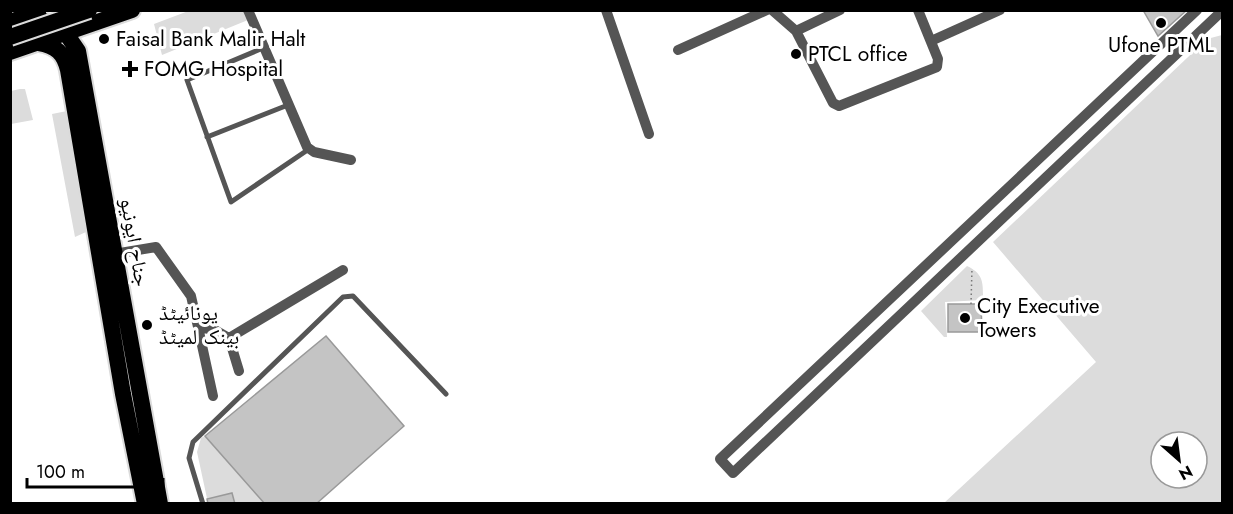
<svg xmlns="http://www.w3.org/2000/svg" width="1233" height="514" font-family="Jost,'Noto Naskh Arabic',sans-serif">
<rect width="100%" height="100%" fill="#fff"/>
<!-- green -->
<path fill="#dcdcdc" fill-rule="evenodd" d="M191,10l54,1 3,9 -86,35 -8,-31z
M1222,35v468h-278l152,-141 -103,-120 214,-203zM1161,442h36v36h-36z
M20,89h5l8,31 -22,4v-33z
M67,111l19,121 -11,5 -23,-123z
M967,266c17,8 16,17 16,34l-38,2 2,35h-3l-23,-26z
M205,436l60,67h-57l-11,-51 4,-14z"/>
<!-- building -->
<path fill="#c4c4c4" stroke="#999" stroke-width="1.5" d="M1143,10h44l-29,26z
M948,304h33l1,28h-34z
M326,336l78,90 -88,78h-51l-60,-68z
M232,493l3,11h-27l-1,-5z"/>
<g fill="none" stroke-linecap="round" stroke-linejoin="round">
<defs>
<path id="trunk" d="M29,15l34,14 15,22 82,453
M10,22l28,-10
M39,43c17,3 25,10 29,27l55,324 22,110
M10,52l122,-42"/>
</defs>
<!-- trunk casing -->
<use href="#trunk" stroke="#dbdbdb" stroke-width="20"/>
<!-- path -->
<path stroke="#777" stroke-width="1.5" stroke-dasharray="1.5 3" stroke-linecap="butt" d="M971,304l1,-36"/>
<!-- service -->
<path stroke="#555" stroke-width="5" d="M263,48l-76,32 44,122 78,-53
M207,137l81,-32
M203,504l-14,-46 4,-16 150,-145 10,-1 93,98"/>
<!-- minor -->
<path stroke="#555" stroke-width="10" d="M248,10l59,137 7,5 37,8
M606,10l43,124
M772,10l24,21 37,72 6,3 98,-39 1,-8 -20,-49
M1197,10l-477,449 13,14 489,-462
M796,31l44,-21
M931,41l69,-31
M678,50l89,-40
M114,254l42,-7 35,49 7,31 17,3 14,8 114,-68
M198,327l15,69
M229,338l10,33"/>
<!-- trunk -->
<use href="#trunk" stroke="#000" stroke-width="16"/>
<defs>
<path id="trunk-bridge" d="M10,37l79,-27"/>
</defs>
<!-- trunk-bridge casing -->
<use href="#trunk-bridge" stroke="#dbdbdb" stroke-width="20" stroke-linecap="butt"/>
<!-- trunk-bridge -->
<use href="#trunk-bridge" stroke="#000" stroke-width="16"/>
</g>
<!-- markers -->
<g fill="#000" stroke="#fff" stroke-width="2">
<circle cx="1161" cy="23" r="6"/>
<circle cx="104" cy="39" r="6"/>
<circle cx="796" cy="54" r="6"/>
<path d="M127 60h6v6h6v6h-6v6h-6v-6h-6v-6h6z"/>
<circle cx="965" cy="318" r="6"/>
<circle cx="147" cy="325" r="6"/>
</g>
<g text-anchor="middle" stroke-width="6" stroke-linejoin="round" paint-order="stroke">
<!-- poi labels -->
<g font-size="21" fill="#000" stroke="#fff" text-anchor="start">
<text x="116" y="46">Faisal Bank Malir Halt</text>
<text x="1161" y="52" text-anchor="middle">Ufone PTML</text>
<text x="808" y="61">PTCL office</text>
<text x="144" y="76">FOMG Hospital</text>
<text x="977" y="313">City Executive<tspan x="977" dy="24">Towers</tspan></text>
<text x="159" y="320">یونائیٹڈ<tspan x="159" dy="24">بینک لمیٹڈ</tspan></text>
</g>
<!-- street labels -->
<g font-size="21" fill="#000" stroke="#fff">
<text transform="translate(135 242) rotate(80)" y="7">جناح ایونیو</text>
</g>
</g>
<!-- border -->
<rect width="1233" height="514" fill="none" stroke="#000000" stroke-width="24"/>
<!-- north arrow -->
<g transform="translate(1179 460) rotate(152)"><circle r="28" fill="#ffffff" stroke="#999999" stroke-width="1.5"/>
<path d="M0-4.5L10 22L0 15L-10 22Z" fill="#000000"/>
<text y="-9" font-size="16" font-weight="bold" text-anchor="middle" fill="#000000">N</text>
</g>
<!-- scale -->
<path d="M27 478v9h136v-9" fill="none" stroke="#000000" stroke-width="3"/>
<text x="36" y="478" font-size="18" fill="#000000" stroke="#ffffff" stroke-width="4.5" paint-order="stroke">100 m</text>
</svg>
